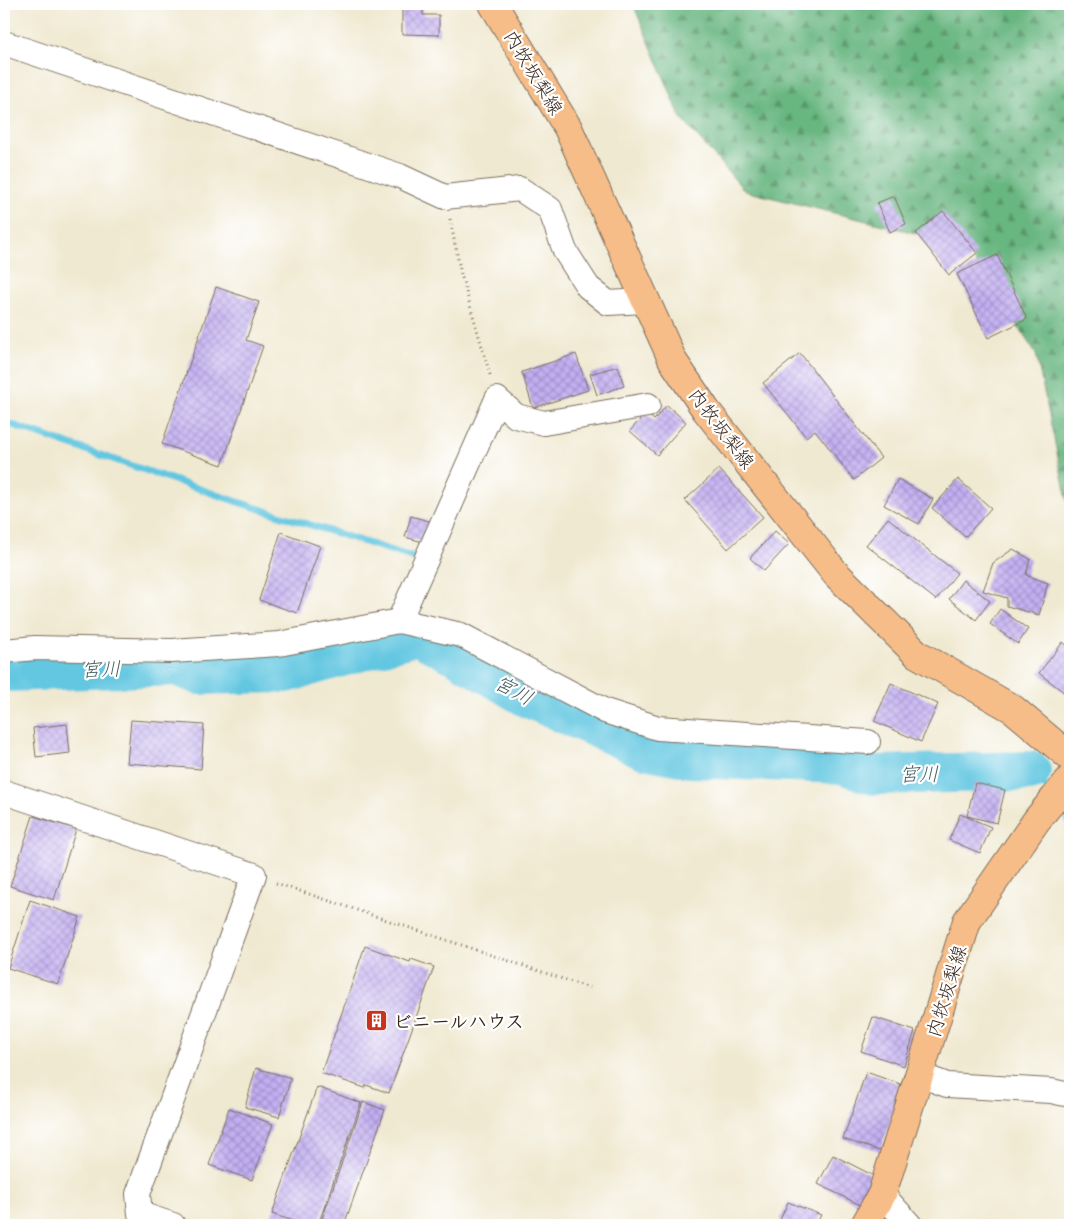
<svg xmlns="http://www.w3.org/2000/svg" width="1074" height="1229" font-family="'Comic Neue','Klee One',sans-serif">
<defs>
<pattern id="forest-firs" width="22" height="20" patternUnits="userSpaceOnUse" patternTransform="scale(1.25)"><rect width="22" height="20" fill="#68b680"/><path d="M5 1l3.5 6h-7zM16 11l3.5 6h-7z" fill="#579468"/></pattern>
<pattern id="building-cross-hatch" width="8" height="8" patternUnits="userSpaceOnUse" patternTransform="scale(1.25)"><rect width="8" height="8" fill="#c2aff3"/><path d="M0 0l8 8M0 8l8-8" fill="none" stroke="#9f8fc4"/></pattern>
</defs>
<rect width="100%" height="100%" fill="#fff"/>
<filter id="ink" filterUnits="userSpaceOnUse"><feTurbulence type="fractalNoise" baseFrequency=".02" numOctaves="2"/><feDisplacementMap in="SourceGraphic" scale="10" xChannelSelector="R" yChannelSelector="G"/><feConvolveMatrix kernelMatrix="1 2 1 2 8 2 1 2 1" color-interpolation-filters="sRGB"/></filter>
<filter id="wash" filterUnits="userSpaceOnUse"><feTurbulence type="fractalNoise" baseFrequency=".0096" numOctaves="4" result="noise"/><feDisplacementMap in="SourceGraphic" scale="20" xChannelSelector="R" yChannelSelector="G"/><feGaussianBlur stdDeviation="1.12" result="paint"/><feColorMatrix in="noise" values="0 0 0 0 0 0 0 0 0 0 0 0 0 0 0 0 0 1.4 0 .05"/><feComposite in="paint" operator="in"/></filter>
<g filter="url(#wash)">
<rect width="100%" height="100%" fill="#f0e9d1"/>
<!-- forest -->
<path fill="url(#forest-firs)" stroke="#52704f" d="M633,4h437v510l-34,-160 -72,-109 -219,-54 -64,-73z"/>
<g fill="none" stroke-linecap="round" stroke-linejoin="round">
<!-- stream -->
<path stroke="#63c7e1" stroke-width="7" d="M4,422l234,80 177,56
M1031,771l20,21
M1059,800l4,5 7,19"/>
<!-- river -->
<path stroke="#63c7e1" stroke-width="40" d="M4,672l172,-6 23,9 87,-2 131,-38 44,23 65,39 118,52 45,9 153,6 32,11 157,-4"/>
</g>
<g id="blocks">
<!-- building -->
<path fill="url(#building-cross-hatch)" d="M402,4h21v11h16v20l-37,-1z
M894,196l12,28 -16,8 -13,-29z
M943,211l34,42 -28,22 -33,-42z
M997,255l30,64 -39,19 -31,-64z
M216,287l43,15 -13,38 17,6 -41,119 -60,-21z
M800,353l81,105 -27,22 -39,-50 -9,7 -43,-54z
M576,354l12,36 -55,18 -11,-36z
M618,366l6,20 -27,9 -7,-21z
M667,405l19,17 -29,33 -27,-24 16,-18 8,7z
M719,469l44,48 -35,32 -43,-49z
M898,479l35,20 -14,25 -35,-19z
M958,479l33,29 -26,29 -33,-29z
M411,516l25,7 -6,21 -25,-7z
M888,518l69,55 -21,27 -70,-55z
M775,531l14,13 -25,27 -14,-13z
M281,532l39,14 -23,67 -38,-13z
M1013,549l17,10 -4,16 22,8 -9,32 -32,-9v-8l-24,-7 10,-28z
M963,580l27,21 -14,19 -27,-21z
M1000,609l28,20 -10,15 -28,-20z
M1063,642l7,6v49l-31,-24z
M891,683l47,21 -17,38 -47,-21z
M131,720l73,5 -3,44 -74,-6z
M67,724l3,29 -34,4 -3,-29z
M975,783l30,7 -8,33 -30,-7z
M960,814l31,13 -11,26 -31,-13z
M33,816l43,13 -22,71 -44,-14z
M30,900l50,17 -22,67 -50,-16z
M365,946l45,16 1,-3 23,8 -45,126 -23,-8 -1,3 -44,-15z
M873,1017l42,14 -11,35 -43,-15z
M256,1068l35,10 -12,39 -34,-10z
M866,1072l37,13 -23,66 -37,-12z
M317,1087l44,16 -43,122h-13l-33,-11z
M363,1102l22,8 -41,115h-24z
M229,1108l44,16 -21,56 -43,-15z
M833,1155l45,23 -14,29 -46,-23z
M788,1202l33,13 -5,10h-22l-14,-5z"/>
</g>
</g>
<g filter="url(#ink)">
<use href="#blocks" fill-opacity="0" stroke="#7a6d5d" stroke-width="1"/>
<g fill="none" stroke-linecap="round" stroke-linejoin="round">
<defs>
<path id="minor" d="M4,43l396,133 45,21 75,-8 30,20 15,42 23,36 20,16 37,-2
M399,621l98,-222 19,17 28,7 104,-18
M4,651l31,-3 137,3 107,-7 120,-23 62,14 144,76 53,17 210,14
M4,792l250,83 -116,319 2,20 33,11
M920,1075l27,10 104,6 19,4
M882,1194l28,31"/>
<path id="major" d="M493,4l75,124 105,233 33,49 130,164 81,80 96,55 57,48
M865,1225l17,-31 85,-273 69,-100 34,-42"/>
</defs>
<!-- minor casing -->
<use href="#minor" stroke="#7a6d5d" stroke-width="26"/>
<!-- major casing -->
<use href="#major" stroke="#7a6d5d" stroke-width="30"/>
<!-- path -->
<path stroke="#7a6d5d" stroke-width="3" stroke-dasharray="1 4" stroke-linecap="butt" d="M450,219l11,55 30,104
M276,883l314,105"/>
<!-- minor -->
<use href="#minor" stroke="#fff" stroke-width="24"/>
<!-- major -->
<use href="#major" stroke="#f7bd88" stroke-width="28"/>
</g>
</g>
<!-- icons -->
<defs>
<symbol id="building-square" viewBox="-11 -11 22 22"><rect x="-9" y="-9" width="18" height="18" rx="4" fill="#c8321e" stroke="#fff"/><path d="M-4-6H4V6H1V3H-1V6H-4ZM-2.5-4.3h1.7v1.8h-1.7ZM.8-4.3h1.7v1.8H.8ZM-2.5-1h1.7V.8h-1.7ZM.8-1h1.7V.8H.8Z" fill="#fff"/></symbol>
</defs>
<g fill-rule="evenodd">
<use href="#building-square" x="364" y="1008" width="25" height="25"/>
</g>
<g text-anchor="middle" stroke-width="4.5" stroke-linejoin="round" paint-order="stroke">
<!-- street labels -->
<g font-size="19" fill="#3b2a1e" stroke="#fff">
<text transform="translate(534 72) rotate(59)" y="7">内牧坂梨線</text>
<text transform="translate(722 428) rotate(53)" y="7">内牧坂梨線</text>
<text transform="translate(946 991) rotate(-73)" y="7">内牧坂梨線</text>
</g>
<!-- poi labels -->
<g font-size="19" font-weight="bold" fill="#3b2a1e" stroke="#fff" text-anchor="start">
<text x="393" y="1028">ビニールハウス</text>
</g>
<!-- water labels -->
<g font-size="20" font-style="italic" fill="#496162" stroke="#fff">
<text transform="translate(101 669) rotate(-2)" y="7">宮川</text>
<text transform="translate(514 690) rotate(28)" y="7">宮川</text>
<text transform="translate(919 774) rotate(-1)" y="7">宮川</text>
</g>
</g>
<!-- margin -->
<rect width="1074" height="1229" fill="none" stroke="#fff" stroke-width="20"/>
</svg>
